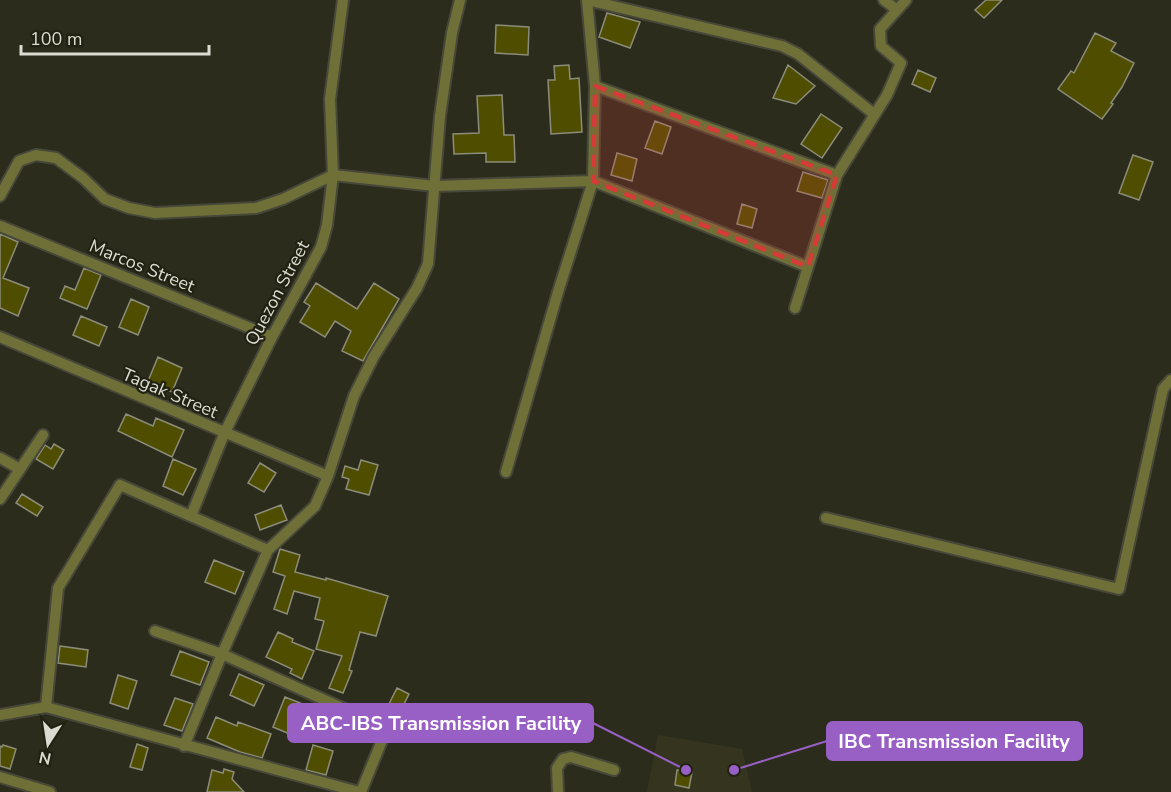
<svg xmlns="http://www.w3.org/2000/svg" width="1171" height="792" font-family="'Nunito Sans',sans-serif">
<rect width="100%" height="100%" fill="#2c2c1d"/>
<!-- built -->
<path fill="#35351f" d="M658,735l84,14 10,43h-105z"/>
<!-- building -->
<path fill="#4f4e00" stroke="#8c8c7a" stroke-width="1.5" d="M986,0h16l-18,18 -9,-8z
M607,13l33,9 -10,26 -31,-11z
M496,25l33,2 -1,28 -33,-2z
M1095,33l21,10 -5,8 23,12 -12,24 -11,16 2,1 -11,15 -44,-30 13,-18 3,2z
M569,65l1,14 9,-1 3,54 -31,2 -3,-54h7l-1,-14z
M788,65l27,21 -19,18 -23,-6z
M918,70l18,8 -6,14 -18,-8z
M502,95l2,40h10l1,27h-29v-9l-32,1 -1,-20 26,-1 -2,-37z
M821,114l21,14 -20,30 -21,-14z
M655,121l16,6 -9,27 -17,-6z
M617,153l20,6 -5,22 -21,-6z
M1133,155l20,7 -14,38 -20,-7z
M803,172l25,8 -6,18 -25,-7z
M742,204l15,5 -5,19 -15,-4z
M0,234l18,8 -15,36 26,10 -11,28 -18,-8z
M84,268l17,7 -14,34 -27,-11 5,-12 10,4z
M316,283l41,26 17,-26 25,16 -36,62 -21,-10 9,-20 -16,-10 -10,16 -25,-15 10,-16 -6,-4z
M131,299l18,8 -11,28 -19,-8z
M81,316l26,11 -8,19 -26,-11z
M158,357l24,11 -10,24 -24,-11z
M126,414l27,12 3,-8 28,12 -12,27 -54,-26z
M54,444l10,6 -11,19 -17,-10 9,-14 6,4z
M173,459l23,10 -13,26 -20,-9z
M361,460l17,5 -9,30 -23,-6 3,-10 -7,-2 3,-11 13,4z
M260,463l16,10 -12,19 -16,-9z
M22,494l21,13 -6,9 -21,-13z
M281,505l6,15 -27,10 -5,-15z
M280,549l20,6 -5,17 31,8v-2l62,18 -12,40 -16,-4 -11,38 3,1 -9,22 -14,-5 13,-32 -26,-7 8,-28 -9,-2 5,-21 -26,-7 -7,23 -13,-5 11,-33 -12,-4z
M214,560l30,12 -9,22 -30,-12z
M278,632l15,7 -1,3 22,9 -12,28 -12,-6 2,-4 -26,-12z
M60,646l28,4 -2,17 -28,-4z
M180,651l29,11 -9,23 -29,-10z
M239,674l25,11 -10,21 -24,-11z
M118,675l19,6 -9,28 -18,-6z
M397,688l12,6 -14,28 -12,-6z
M285,697l20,8 -13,30 -19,-8z
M175,698l18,6 -11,27 -18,-6z
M216,717l21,9 1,-4 33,12 -9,24 -22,-6 -33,-14z
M137,744l11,4 -6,22 -12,-3z
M3,745l13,4 -6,20 -10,-3v-20l2,1z
M313,745l20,6 -7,24 -20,-5z
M224,769l10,3 -2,7 12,13h-37l5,-22 11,3z
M677,770l15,2 -3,16 -14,-3z"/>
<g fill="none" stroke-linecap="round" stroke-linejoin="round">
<defs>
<path id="minor" d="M587,0l195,46 16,8 76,60
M884,0l13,10
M595,86l242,89
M0,196l19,-35 17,-6 20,3 27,20 22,21 24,9 26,5 101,-5 27,-9 50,-24 102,11 158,-5 215,86
M0,226l272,111
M795,308l42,-133 50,-80 14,-32 -20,-17 -1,-17 26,-29
M0,337l328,139
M0,458l20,11
M506,472l52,-180 35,-111 2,-95 -8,-86
M0,499l43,-64
M191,516l33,-82 48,-97 49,-90 6,-22 6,-50 -3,-76 13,-99
M826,518l293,71 44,-200 8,-9
M155,631l67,23 165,74 -26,64
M46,707l12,-119 62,-103 148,65 47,-44 13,-30 26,-80 20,-40 43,-68 11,-24 12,-148 12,-83 8,-33
M0,715l46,-8 313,85
M184,746l38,-92 46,-104
M0,777l50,15
M558,792l-1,-24 6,-9 8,-2 43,13"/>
</defs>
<!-- minor casing -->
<use href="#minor" stroke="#48483a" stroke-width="14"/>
<!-- minor -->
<use href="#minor" stroke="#6f7037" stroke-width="10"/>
</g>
<!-- marked area -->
<path fill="#d63a39" fill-opacity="0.2" stroke="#d63a39" stroke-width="4.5" stroke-dasharray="12 8" stroke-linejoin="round" d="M595,86l242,89 -29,92 -215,-86z"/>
<g text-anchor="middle" stroke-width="4.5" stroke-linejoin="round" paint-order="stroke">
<!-- street labels -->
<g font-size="18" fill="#dbdbd1" stroke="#222213">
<text transform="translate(142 266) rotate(22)" y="6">Marcos Street</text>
<text transform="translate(277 293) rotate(-62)" y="6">Quezon Street</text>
<text transform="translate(170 393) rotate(23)" y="6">Tagak Street</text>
</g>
</g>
<!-- callouts -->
<path fill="none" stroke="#9860c4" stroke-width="2" d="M686 770L593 723M734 770L827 741"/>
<g fill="#9860c4" stroke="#222213" stroke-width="2">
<circle cx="686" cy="770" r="6"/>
<circle cx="734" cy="770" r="6"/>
</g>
<g fill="#9860c4" stroke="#9860c4" stroke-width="2">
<rect x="288" y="704" width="305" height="38" rx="6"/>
<rect x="827" y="722" width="255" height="38" rx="6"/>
</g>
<g font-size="20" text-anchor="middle" font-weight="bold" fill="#fff">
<text x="441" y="730">ABC-IBS Transmission Facility</text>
<text x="954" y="748">IBC Transmission Facility</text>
</g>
<!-- north arrow -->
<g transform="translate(48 744) rotate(192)" stroke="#222213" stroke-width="4.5" paint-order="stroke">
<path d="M0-4.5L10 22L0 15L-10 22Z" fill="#dbdbd1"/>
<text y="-9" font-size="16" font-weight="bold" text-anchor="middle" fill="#dbdbd1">N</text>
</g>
<!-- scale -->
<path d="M21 45v9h188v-9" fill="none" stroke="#dbdbd1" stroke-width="3"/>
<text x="30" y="45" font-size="18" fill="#dbdbd1" stroke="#222213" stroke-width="4.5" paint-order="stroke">100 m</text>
</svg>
